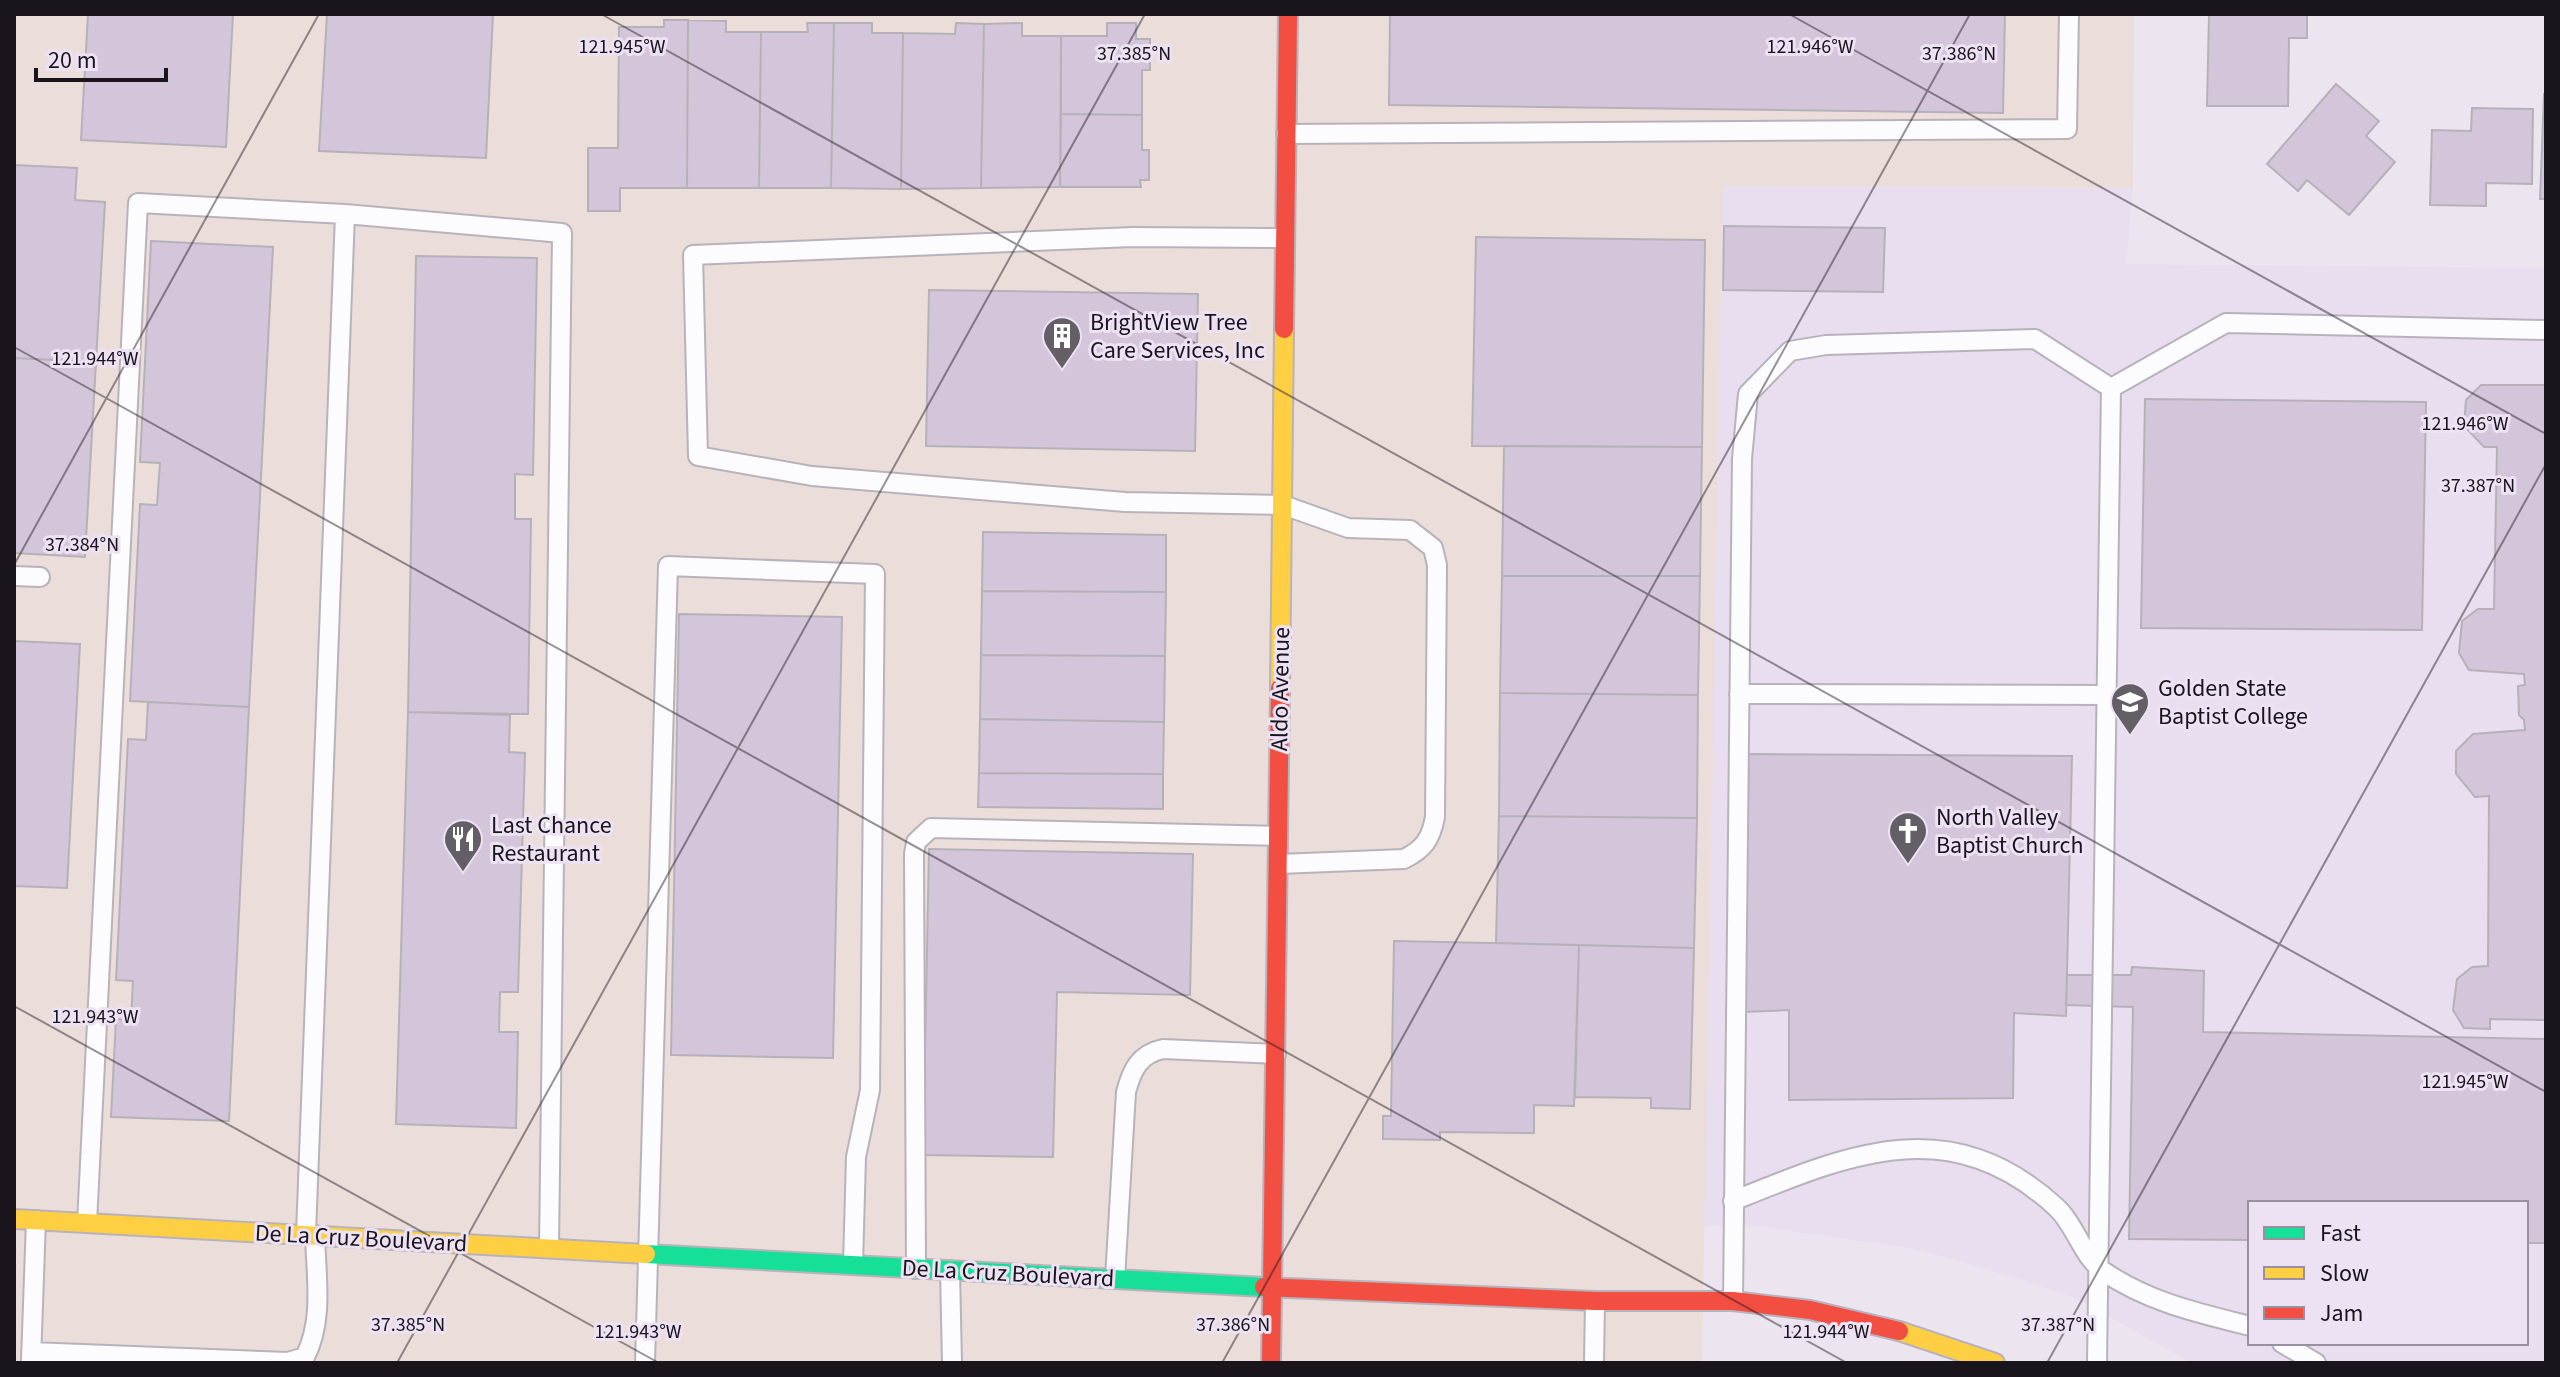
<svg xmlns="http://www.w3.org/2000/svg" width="2560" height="1377" font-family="'Source Sans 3',sans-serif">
<rect width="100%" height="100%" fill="#ece5f0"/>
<!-- built -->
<path fill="#e9ddf0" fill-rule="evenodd" d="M1723,186l410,2 -7,76 420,4v1095h-354l-121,-67 -104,-33 -57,-15 -161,-23 -45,1zM2250,1203h276v140h-276z"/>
<!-- industrial -->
<path fill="#ebdeda" d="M14,14h2120l-1,174 -410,-2 -21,1177h-1688z"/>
<!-- building -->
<path fill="#d3c6da" stroke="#b6b1b9" stroke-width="2" d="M88,14h145l-7,133 -145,-7z
M327,14h166l-7,144 -167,-7z
M1390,14h615l-2,99 -614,-8z
M2209,14h98v24h-18l-1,68h-81z
M664,20h24l-1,168h-67v23h-32v-63h30l1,-121h45z
M688,20l38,1v11h35l-2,156h-72z
M807,23h27l-3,165h-72l2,-156h47z
M834,23h38v10h31l-2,156 -70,-1z
M956,23l28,1 -3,164 -80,1 2,-156 52,1z
M1022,23v13h39l-1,151 -79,1 3,-164z
M1107,23h29v16h14v31h-8v45l-81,-1v-78h46z
M2336,84l43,37 -13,15 29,26 -46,53 -42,-35 -9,11 -31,-27z
M2544,94h2v105h-6z
M2472,108l61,1 -1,75 -46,-1v23l-56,-1 2,-75 39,1z
M1061,114l81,1v35h7v30h-9l1,7h-81z
M14,165l63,3 -2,32 30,2 -9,160 -82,-4z
M1724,226l161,2 -2,64 -160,-2z
M1476,237l229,3 -3,207 -230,-1z
M151,241l122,6 -24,460 -119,-6 10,-197 17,1 3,-42 -20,-1z
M416,256l121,2 -4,217 -18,-1v45h16l-3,195 -120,-2z
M929,290l269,4 -3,157 -269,-5z
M14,358l82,4 -11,195 -71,-4z
M2481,385h65v635l-56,-1v10l-26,-1 -11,-18 4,-31 15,-12 16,-1 1,-170 -14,1 -19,-23v-23l17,-17 52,-4 -1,-10 -5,-5 -1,-29 7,-1 -1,-11 -55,-4 -10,-17 3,-32 16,-12h16l3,-162h-13l-20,-21 2,-26z
M2145,399l281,3 -4,228 -281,-2z
M1504,446l198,1 -2,129h-198z
M983,532l183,3v57l-184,-1z
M1502,576h198l-2,119 -198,-2z
M982,591l184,1 -1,64 -184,-1z
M679,614l163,3 -9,441 -162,-3z
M14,641l66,3 -13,244 -53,-2z
M981,655l184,1 -1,66 -184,-3z
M1500,693l198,2 -1,123 -198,-2z
M148,702l101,5 -20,414 -118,-4 5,-98 15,1 2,-39 -17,-1 12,-241 18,1z
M408,712l102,3 -1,37 16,1 -7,239h-18l-1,40h19l-2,96 -120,-4z
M980,719l184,3 -1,52 -184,-1z
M1749,754l323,2 -6,260 -52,-3 -1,85 -224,2v-90l-45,2z
M979,773l184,1v35l-185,-2z
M1499,816l198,2 -3,130 -198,-5z
M929,849l264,5 -3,141 -133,-3 -4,165 -130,-2z
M1394,941l185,4 -5,161 -40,-1v28l-94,-1v8l-57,-1v-23h8z
M1579,945l115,3 -4,161 -39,-1v-10l-76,-1z
M2132,967l72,4 -1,61 343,7v204h-20v-40h-276v37l-121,-1 4,-232 -67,-2 1,-30h64z"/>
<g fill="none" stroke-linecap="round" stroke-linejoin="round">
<defs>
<path id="lane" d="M1286,134l781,-5 2,-115
M14,576l26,1
M1739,694l368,1
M1279,864l125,-5c20,-10 27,-20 31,-42l2,-252 -4,-17 -23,-18 -62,-2 -65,-23 -158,-3 -313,-26 -114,-20 -5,-201 440,-18 152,1
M1733,1201c116,-47 217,-91 323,6 19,17 26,49 47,64 45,31 95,42 147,55
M87,1223l51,-1020 207,11
M306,1234l39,-1020 217,19 -13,1015
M916,1269l-2,-415 2,-12 15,-14 347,8
M950,1270l2,93
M1115,1279l11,-187c6,-22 13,-38 37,-43l113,5
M1733,1301l9,-842 6,-65 42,-43 36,-6 209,-6 76,49 115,-65 320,7
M2282,1343l34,20
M31,1352l257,10 17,-5c19,-37 11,-81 10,-122
M31,1361l5,-141
M645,1363l23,-797 207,8 -5,516 -14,67 -3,108
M1594,1363l1,-62
M2097,1363l14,-975"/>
<path id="fast" d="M646,1254l618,33"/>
<path id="slow" d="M1280,688l4,-359
M14,1219l632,35
M1899,1331l96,32"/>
<path id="jam" d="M1284,329l4,-315
M1264,1287l331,14h138l77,9 89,21
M1271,1363l9,-675"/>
</defs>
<!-- lane casing -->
<use href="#lane" stroke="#b8b2bb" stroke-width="22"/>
<!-- fast casing -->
<use href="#fast" stroke="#b8b2bb" stroke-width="22"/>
<!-- slow casing -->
<use href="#slow" stroke="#b8b2bb" stroke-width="22"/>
<!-- jam casing -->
<use href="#jam" stroke="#b8b2bb" stroke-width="22"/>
<!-- lane -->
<use href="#lane" stroke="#fcfbfd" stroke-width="18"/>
<!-- fast -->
<use href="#fast" stroke="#16e098" stroke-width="18"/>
<!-- slow -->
<use href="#slow" stroke="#ffcf43" stroke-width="18"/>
<!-- jam -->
<use href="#jam" stroke="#f24e42" stroke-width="18"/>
</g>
<!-- ticks -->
<path fill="none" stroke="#1a151c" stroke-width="2" stroke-opacity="0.45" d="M601,14l1945,1078M1789,14l757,420M14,347l1833,1016M14,565l305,-551M14,1006l645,357M397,1363l748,-1349M1222,1363l748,-1349M2047,1363l499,-899"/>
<!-- icons -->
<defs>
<symbol id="building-pin" viewBox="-11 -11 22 30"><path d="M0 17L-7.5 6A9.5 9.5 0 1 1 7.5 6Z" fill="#645e66" stroke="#ede1f4"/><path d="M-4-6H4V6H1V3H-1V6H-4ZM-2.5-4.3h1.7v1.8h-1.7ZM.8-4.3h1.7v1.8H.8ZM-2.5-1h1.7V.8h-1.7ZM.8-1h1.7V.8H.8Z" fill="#fff"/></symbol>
<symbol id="university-pin" viewBox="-11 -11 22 30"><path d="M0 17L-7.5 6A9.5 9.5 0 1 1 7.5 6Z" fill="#645e66" stroke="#ede1f4"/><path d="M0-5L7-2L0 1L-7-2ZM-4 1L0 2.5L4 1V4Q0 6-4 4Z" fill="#fff"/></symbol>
<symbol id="church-pin" viewBox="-11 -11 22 30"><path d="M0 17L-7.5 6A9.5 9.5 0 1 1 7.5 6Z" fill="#645e66" stroke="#ede1f4"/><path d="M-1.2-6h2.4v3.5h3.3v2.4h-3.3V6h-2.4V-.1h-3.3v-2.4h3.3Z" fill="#fff"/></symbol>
<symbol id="restaurant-pin" viewBox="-11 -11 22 30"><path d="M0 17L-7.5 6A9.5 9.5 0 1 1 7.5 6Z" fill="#645e66" stroke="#ede1f4"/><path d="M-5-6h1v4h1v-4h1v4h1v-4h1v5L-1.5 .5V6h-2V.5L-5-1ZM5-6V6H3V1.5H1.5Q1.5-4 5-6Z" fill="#fff"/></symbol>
</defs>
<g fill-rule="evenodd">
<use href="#building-pin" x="1040" y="314" width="44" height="60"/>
<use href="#university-pin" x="2108" y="680" width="44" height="60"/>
<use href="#church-pin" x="1886" y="809" width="44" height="60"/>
<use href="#restaurant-pin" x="441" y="817" width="44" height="60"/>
</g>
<g text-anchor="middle" stroke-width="6" stroke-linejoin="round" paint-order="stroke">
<!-- poi labels -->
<g font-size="24" fill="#1a151c" stroke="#ede1f4" text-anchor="start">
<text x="1090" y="330">BrightView Tree<tspan x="1090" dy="28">Care Services, Inc</tspan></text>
<text x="2158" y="696">Golden State<tspan x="2158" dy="28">Baptist College</tspan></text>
<text x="1936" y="825">North Valley<tspan x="1936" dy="28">Baptist Church</tspan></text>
<text x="491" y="833">Last Chance<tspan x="491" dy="28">Restaurant</tspan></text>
</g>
<!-- street labels -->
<g font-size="24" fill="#1a151c" stroke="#ede1f4">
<text transform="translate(1280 689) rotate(-89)" y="8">Aldo Avenue</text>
<text transform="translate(361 1238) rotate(3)" y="8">De La Cruz Boulevard</text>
<text transform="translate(1008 1273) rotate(3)" y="8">De La Cruz Boulevard</text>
</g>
</g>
<g font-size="20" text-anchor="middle" fill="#1a151c" stroke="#ede1f4" stroke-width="6" stroke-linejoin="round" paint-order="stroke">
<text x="622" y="53">121.945°W</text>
<text x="1810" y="53">121.946°W</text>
<text x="1134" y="60">37.385°N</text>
<text x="1959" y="60">37.386°N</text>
<text x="95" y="365">121.944°W</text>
<text x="2465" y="430">121.946°W</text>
<text x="2478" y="492">37.387°N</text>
<text x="82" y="551">37.384°N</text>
<text x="95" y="1023">121.943°W</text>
<text x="2465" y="1088">121.945°W</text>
<text x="408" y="1331">37.385°N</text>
<text x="1233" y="1331">37.386°N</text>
<text x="2058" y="1331">37.387°N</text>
<text x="638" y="1338">121.943°W</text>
<text x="1826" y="1338">121.944°W</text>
</g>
<!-- border -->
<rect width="2560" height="1377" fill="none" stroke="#1a151c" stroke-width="32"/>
<!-- legend -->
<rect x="2248" y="1201" width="280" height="144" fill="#ede1f4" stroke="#998f9e" stroke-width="2"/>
<rect x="2264" y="1227" width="40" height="12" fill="#16e098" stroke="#998f9e" stroke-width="2"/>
<text x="2320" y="1241" font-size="24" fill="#1a151c">Fast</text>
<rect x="2264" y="1267" width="40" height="12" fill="#ffcf43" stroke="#998f9e" stroke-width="2"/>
<text x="2320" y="1281" font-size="24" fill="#1a151c">Slow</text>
<rect x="2264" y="1307" width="40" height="12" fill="#f24e42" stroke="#998f9e" stroke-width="2"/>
<text x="2320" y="1321" font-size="24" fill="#1a151c">Jam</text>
<!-- scale -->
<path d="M36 68v12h130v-12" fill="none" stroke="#1a151c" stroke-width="4"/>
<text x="48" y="68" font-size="24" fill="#1a151c" stroke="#ede1f4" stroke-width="6" paint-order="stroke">20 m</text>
</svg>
